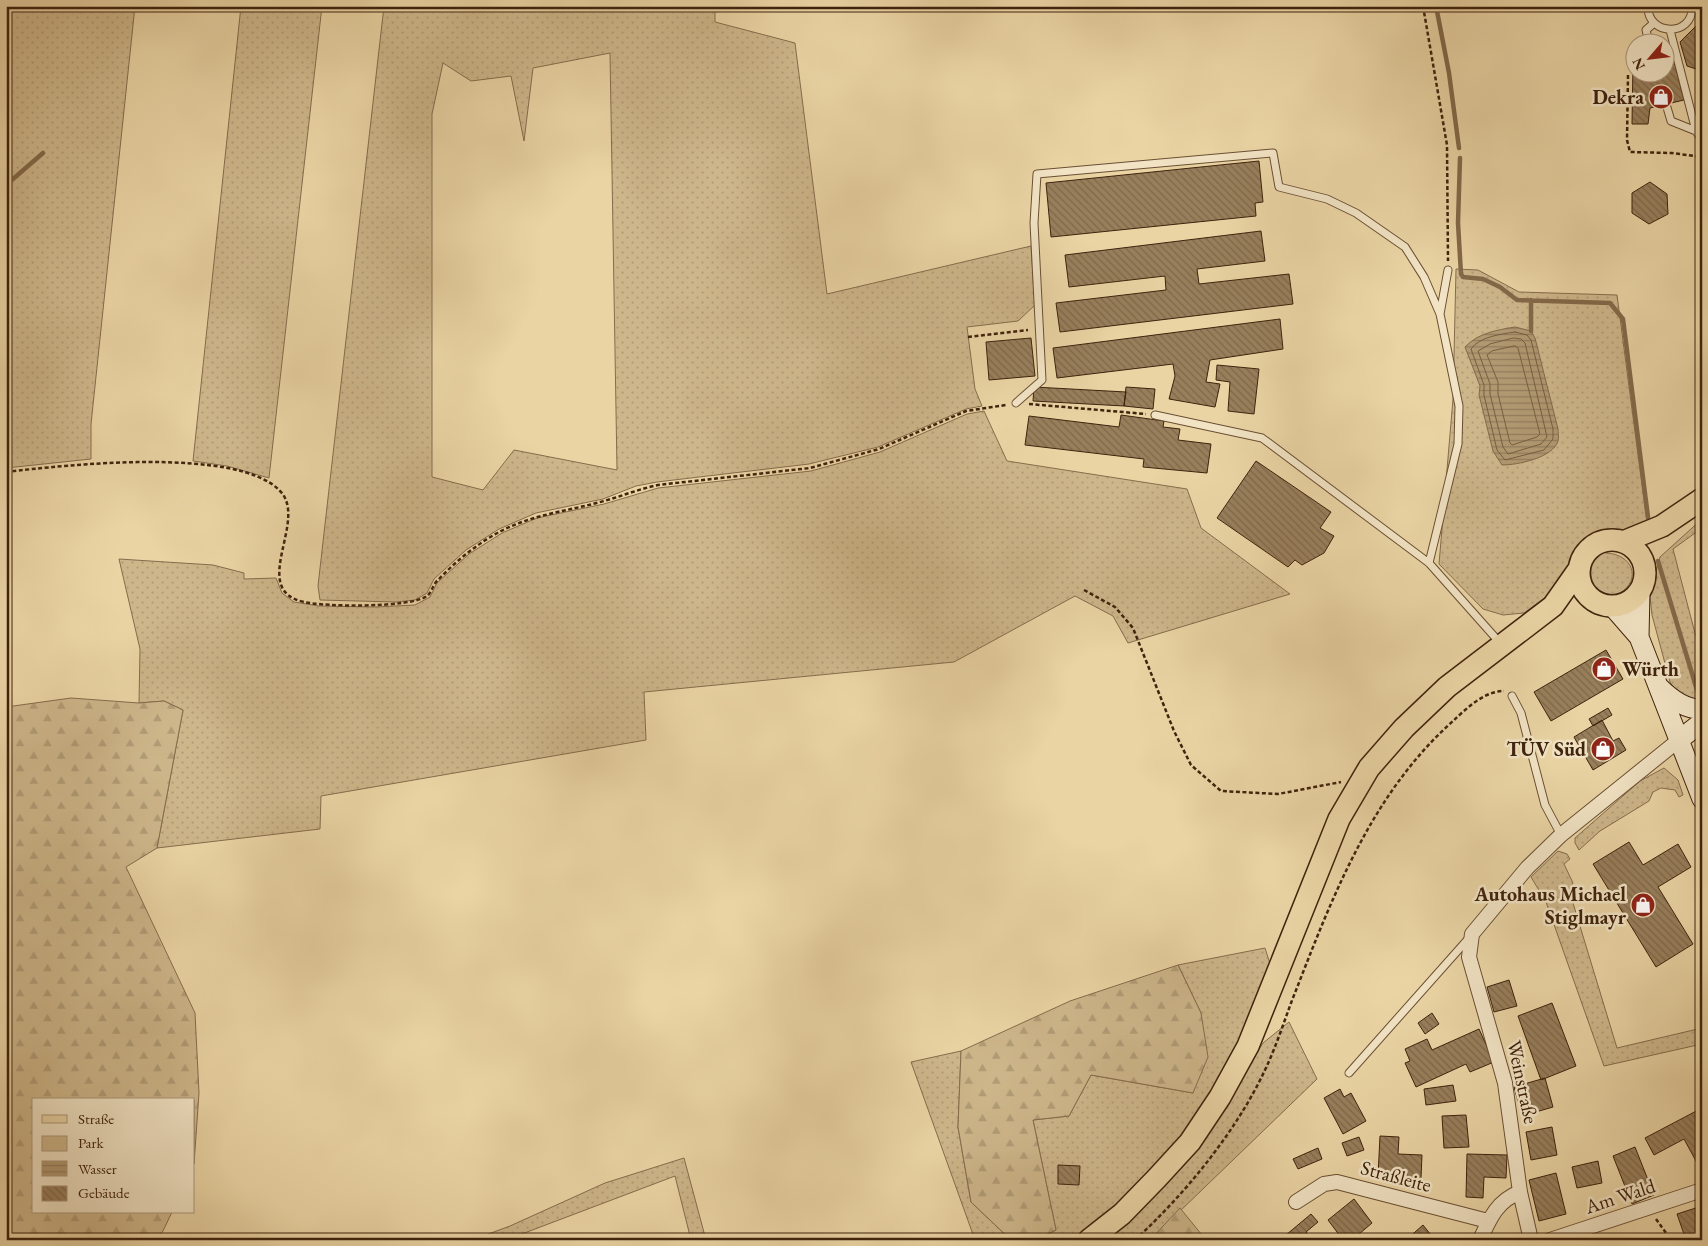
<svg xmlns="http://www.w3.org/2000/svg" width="1708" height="1246" font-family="'EB Garamond',serif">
<defs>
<pattern id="green-dots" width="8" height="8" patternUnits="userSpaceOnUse" patternTransform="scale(1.25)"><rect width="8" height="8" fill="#cdb68a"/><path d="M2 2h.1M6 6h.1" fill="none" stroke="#b19c76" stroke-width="1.8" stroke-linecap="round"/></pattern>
<pattern id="forest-firs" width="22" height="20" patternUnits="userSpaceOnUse" patternTransform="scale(1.25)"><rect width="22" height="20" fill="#cdb68a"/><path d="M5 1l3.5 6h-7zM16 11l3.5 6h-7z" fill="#b19c76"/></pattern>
<pattern id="water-rules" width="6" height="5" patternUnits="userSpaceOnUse" patternTransform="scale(1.25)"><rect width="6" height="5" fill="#b09871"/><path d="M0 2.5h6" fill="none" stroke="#917c5b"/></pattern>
<pattern id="building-back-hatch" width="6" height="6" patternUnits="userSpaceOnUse" patternTransform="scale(1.25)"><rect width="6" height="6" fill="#987f5c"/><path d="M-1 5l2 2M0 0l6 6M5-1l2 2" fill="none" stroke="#7d684a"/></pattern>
</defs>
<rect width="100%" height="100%" fill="#ead4a4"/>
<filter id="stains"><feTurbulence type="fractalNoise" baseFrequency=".004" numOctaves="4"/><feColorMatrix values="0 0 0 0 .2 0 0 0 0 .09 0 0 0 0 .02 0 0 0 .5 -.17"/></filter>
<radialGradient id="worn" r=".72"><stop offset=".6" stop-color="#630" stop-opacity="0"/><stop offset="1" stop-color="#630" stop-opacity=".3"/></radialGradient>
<!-- green -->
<path fill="url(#green-dots)" stroke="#866c4c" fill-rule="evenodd" d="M6,6l76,6 2,-6h51l-44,418v35l-85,9z
M241,6h81l-53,472 -42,-12 -34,-5z
M384,6h331v16l80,21 32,251 204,-48 4,59 -17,16 -51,6 8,62 7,17 -16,3 -88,38 -69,17 -152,18 -21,4 -33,13 -67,14 -37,16 -33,21 -32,29 -7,14 -12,7 -19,2 -76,-2 -2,-14zM610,53l7,417 -103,-20 -31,40 -51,-13v-363l11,-51 28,18 40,-5 13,65 9,-73z
M1456,269l22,1 41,22 98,3 30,228 -41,30c26,1 37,26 13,41 -21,4 -33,-13 -26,-32l-69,51 -21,2 -20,-6 -44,-45 14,-165z
M984,411l23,50 180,28 14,39 89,66 -162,49 -15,-27 -38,-20 -121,66 -310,30 2,48 -325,56 -1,33 -163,19 26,-138 -19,-9 -25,2 1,-54 -21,-90 94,6 31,8v6l32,-1 6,15 12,9 25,4 57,1 39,-2 15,-8 7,-14 32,-29 33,-21 35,-15 67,-14 54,-16 153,-17 69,-19 87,-38z
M1702,519v9l-29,21 29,111v42h-13l-15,-13 -4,-7 -18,-67 -2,-19 2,-11 8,-28z
M1664,768l14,12 5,15 -4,2 -4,-7 -14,-2 -8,4 -4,9 -49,30 -21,19 -4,-7v-5l65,-57z
M1558,851l9,3 3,5 -6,5 9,19 -4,7 48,158 85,-20v16l-98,22 -58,-164 -15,-25z
M1265,948l7,22 -23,59 -69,114 -84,83 -21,14h-40l21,-10 -23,-110 36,-4 22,-41 102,18 8,-80 -23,-48z
M1289,1022l28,57 -167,161h-48l51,-43 44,-47 66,-107z
M961,1051l-3,76 13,75 40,38h-36l-64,-178z
M684,1158l22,82h-15l-16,-64 -169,64h-34l38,-14 95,-43z"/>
<!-- forest -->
<path fill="url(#forest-firs)" stroke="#866c4c" d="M71,698l68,5 25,-2 19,9 -26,138 -31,19 69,146 4,80 -5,71v-64h-160v112h138l-9,19 -8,9h-149v-533z
M1178,965l23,48 7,44 -15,36 -102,-18 -22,41 -36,4 23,110 -21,10h-24l-40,-38 -13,-75 3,-76 109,-50z
M1180,1208l26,32h-56z"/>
<!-- water -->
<path fill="url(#water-rules)" stroke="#836949" d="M1515,327l16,4 4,7 23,91c0,3 1,8 0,12 -5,17 -41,24 -56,24l-9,-14 -14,-56 1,-9 -15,-39c13,-14 32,-17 50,-20z"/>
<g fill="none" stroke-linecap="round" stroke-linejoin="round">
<!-- shore -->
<path stroke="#785e3f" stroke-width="1" d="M1515,332l12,3 4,5 22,89v10l-9,11 -39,10 -8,-10 -13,-55v-10l-13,-36c8,-12 30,-15 44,-17z
M1514,338l7,1 4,4 22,94 -6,7 -33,10 -5,-7 -13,-53v-10l-12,-33 12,-7z
M1515,346l3,2 22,86 -3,3 -25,8 -2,-2 -12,-49v-12l-11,-27 5,-4z"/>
<!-- stream -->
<path stroke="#836949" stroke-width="4.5" d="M1436,6l13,67 10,75
M1460,158l-2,65 3,51 2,3 20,2 17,8 17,13 93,3 13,16 25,198
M6,185l37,-32
M1531,331v-31
M1658,561l39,129"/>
</g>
<!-- building -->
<path fill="url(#building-back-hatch)" stroke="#3f230d" d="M1697,25l5,2v44l-15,-5 -7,-24z
M1633,62h3v10h30v-7l9,-1 9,36 -34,8 -2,16h-16z
M1259,161l4,41 -8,1 1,13 -205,21 -5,-54z
M1650,182l17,12 1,20 -19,10 -17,-11v-20z
M1261,231l4,30 -68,8 2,15 90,-10 4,30 -233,28 -4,-29 110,-13 -1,-14 -96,11 -4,-32z
M1280,319l3,30 -73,11 -4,22 14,2 -5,23 -46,-8 6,-23 -2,-12 -116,14 -4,-30z
M1031,338l4,38 -46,4 -3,-38z
M1217,365l42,4 -5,45 -26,-3 2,-29 -14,-2z
M1034,387l92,5 -2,14 -91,-5z
M1126,387l29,2 -2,20 -29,-3z
M1121,415l43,6 -1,6 17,2 -2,11 33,4 -4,29 -64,-6 1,-8 -119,-14 4,-29 90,11z
M1256,461l75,51 -11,16 14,8 -10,17 -22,12 -7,-5 -7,7 -71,-49z
M1606,650l17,29 -72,42 -17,-29z
M1608,708l4,7 -19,11 -4,-7z
M1602,720l11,21 6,-3 7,12 -33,20 -19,-33z
M1629,842l14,23 35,-21 13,23 -33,20 35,57 -37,23 -63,-103z
M1509,980l8,26 -23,6 -7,-25z
M1552,1003l24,63 -35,14 -23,-64z
M1432,1013l7,11 -14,10 -7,-11z
M1479,1029l15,33 -24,10 -4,-8 -50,23 -11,-24 5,-2 -5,-12 22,-10 5,11z
M1545,1078l8,29 -31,9 -8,-29z
M1453,1085l3,16 -30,4 -2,-16z
M1340,1089l4,8 7,-4 15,28 -23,13 -19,-36z
M1702,1108v64l-18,-33 -30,16 -9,-17z
M1466,1115l3,32 -25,1 -2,-32z
M1552,1127l5,28 -26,5 -5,-28z
M1380,1136l19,1 -1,17 24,1 -1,23 -43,-2z
M1359,1137l5,13 -17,6 -5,-13z
M1635,1147l19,48 -22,9 -19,-48z
M1318,1148l4,11 -24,10 -5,-10z
M1467,1154l40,1 -1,23 -22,-1 -1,21 -17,-1z
M1598,1161l4,22 -25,5 -5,-21z
M1058,1165l22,1 -1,19 -21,-1z
M1556,1173l10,41 -27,7 -10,-41z
M1354,1199l18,24 -20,17h-9l-15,-20z
M1702,1206v32l-16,2 -9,-26z
M1311,1214l7,8 -12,10 6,8h-32z
M1423,1225l12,15h-29z"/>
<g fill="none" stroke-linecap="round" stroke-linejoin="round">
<defs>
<path id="lane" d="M1648,6c-1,31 46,31 44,0
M1670,30l26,101 6,9
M1649,42l-3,-12 8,-7
M1666,104l5,17 25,10
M1440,314l8,-44
M1016,403l26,-23 -8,-157 3,-49 236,-21 6,34 48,12 29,14 49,34 19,30 16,37 19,92 -1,38 -29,119
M1155,415l107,23 167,125 72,81
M1512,696l9,17 24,92 16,30
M1349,1073l120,-135"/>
<path id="street" d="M1296,1202l28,-18 13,-2 151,39
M1480,1240c10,-22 17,-39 40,-48
M1531,1240l-11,-48 -15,-109 -36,-126 3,-23 55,-66 34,-33 118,-95
M1550,1240l152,-50"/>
<path id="secondary" d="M1640,591l-1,46 63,162
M1612,606l27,31
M1659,687c11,11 26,23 43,22
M1679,740l23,-18"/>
<path id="primary" d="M1579 573a33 33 0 1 1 66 0a33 33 0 1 1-66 0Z
M1623,542l39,-16 40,-27
M1089,1240l33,-26 35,-36 33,-36 30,-45 28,-51 91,-227 30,-51 35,-40 43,-41 106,-81 26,-37"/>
</defs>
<!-- lane casing -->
<use href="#lane" stroke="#6a4f33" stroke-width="9"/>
<!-- street casing -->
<use href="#street" stroke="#6a4f33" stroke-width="16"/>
<!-- secondary casing -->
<use href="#secondary" stroke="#3f230d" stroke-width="21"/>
<!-- primary casing -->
<use href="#primary" stroke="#3f230d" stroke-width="24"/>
<!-- path -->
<path stroke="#3f230d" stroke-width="2.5" stroke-dasharray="4 2.5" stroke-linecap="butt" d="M1423,6l24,139 1,116
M1628,75l-1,65 3,12 42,1 30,4
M968,337l60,-7
M1029,404l117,10
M6,472c59,-7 232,-26 274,19 29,29 -32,99 24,111 22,5 106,6 123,-6 5,-4 6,-12 11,-16 18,-19 40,-37 63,-49 33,-17 68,-20 103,-30 18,-5 35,-12 54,-16l152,-17 69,-19 87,-38 40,-6
M1084,590l31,17 18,21 41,103 17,34 30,26 57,3 63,-12
M1656,1219l15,21
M1135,1240c50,-46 101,-108 130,-170 10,-21 18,-45 26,-67 40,-102 78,-207 162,-282 13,-12 31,-30 51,-30"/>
<!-- lane -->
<use href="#lane" stroke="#f1e3c4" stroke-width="7"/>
<!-- street -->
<use href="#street" stroke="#f1e3c4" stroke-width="14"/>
<!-- secondary -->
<use href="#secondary" stroke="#f1e3c4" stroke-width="19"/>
<!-- primary -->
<use href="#primary" stroke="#ead4a4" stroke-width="21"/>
</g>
<!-- icons -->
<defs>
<symbol id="shop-disc" viewBox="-11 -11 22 22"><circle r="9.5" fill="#8f2418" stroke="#f1e3c4"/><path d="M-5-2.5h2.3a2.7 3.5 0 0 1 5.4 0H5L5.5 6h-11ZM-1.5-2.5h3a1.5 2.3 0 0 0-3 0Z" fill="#fff"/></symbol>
</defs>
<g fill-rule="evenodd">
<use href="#shop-disc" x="1647" y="83" width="28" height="28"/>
<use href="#shop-disc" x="1590" y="655" width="28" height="28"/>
<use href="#shop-disc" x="1589" y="735" width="28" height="28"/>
<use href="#shop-disc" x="1629" y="891" width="28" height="28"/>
</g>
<g text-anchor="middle" stroke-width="5" stroke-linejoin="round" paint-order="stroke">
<!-- poi labels -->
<g font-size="20" font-weight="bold" fill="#3f230d" stroke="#f1e3c4" text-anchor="end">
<text x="1644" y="104">Dekra</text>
<text x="1622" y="676" text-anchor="start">Würth</text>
<text x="1586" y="756">TÜV Süd</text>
<text x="1626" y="901">Autohaus Michael<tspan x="1626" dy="23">Stiglmayr</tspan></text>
</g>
<!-- street labels -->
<g font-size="20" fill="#3f230d" stroke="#f1e3c4">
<text transform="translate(1523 1082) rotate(78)" y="7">Weinstraße</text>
<text transform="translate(1396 1176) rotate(15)" y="7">Straßleite</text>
<text transform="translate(1620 1196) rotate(-18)" y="7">Am Wald</text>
</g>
</g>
<!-- margin -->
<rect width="1708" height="1246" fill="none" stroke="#ead4a4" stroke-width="25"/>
<rect x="8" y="8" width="1693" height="1231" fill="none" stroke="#3f230d" stroke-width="2.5"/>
<rect x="12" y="12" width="1683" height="1221" fill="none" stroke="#3f230d"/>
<!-- legend -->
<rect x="32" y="1098" width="162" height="115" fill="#f1e3c4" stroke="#aa967b"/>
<rect x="42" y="1115" width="25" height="8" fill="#ead4a4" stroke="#aa967b"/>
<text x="78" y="1124" font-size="15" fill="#3f230d">Straße</text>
<rect x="42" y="1136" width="25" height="15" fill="#cdb68a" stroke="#aa967b"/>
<text x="78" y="1148" font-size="15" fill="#3f230d">Park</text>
<rect x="42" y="1161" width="25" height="15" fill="url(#water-rules)" stroke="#aa967b"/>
<text x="78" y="1174" font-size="15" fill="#3f230d">Wasser</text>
<rect x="42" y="1186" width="25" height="15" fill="url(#building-back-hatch)" stroke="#aa967b"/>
<text x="78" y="1198" font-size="15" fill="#3f230d">Gebäude</text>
<!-- north arrow -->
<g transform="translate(1650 58) rotate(242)"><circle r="24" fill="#f1e3c4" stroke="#aa967b"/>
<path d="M0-4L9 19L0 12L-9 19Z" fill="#8f2418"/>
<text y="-8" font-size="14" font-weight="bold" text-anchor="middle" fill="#3f230d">N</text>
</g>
<rect width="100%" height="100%" filter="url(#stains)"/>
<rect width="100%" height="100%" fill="url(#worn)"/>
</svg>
